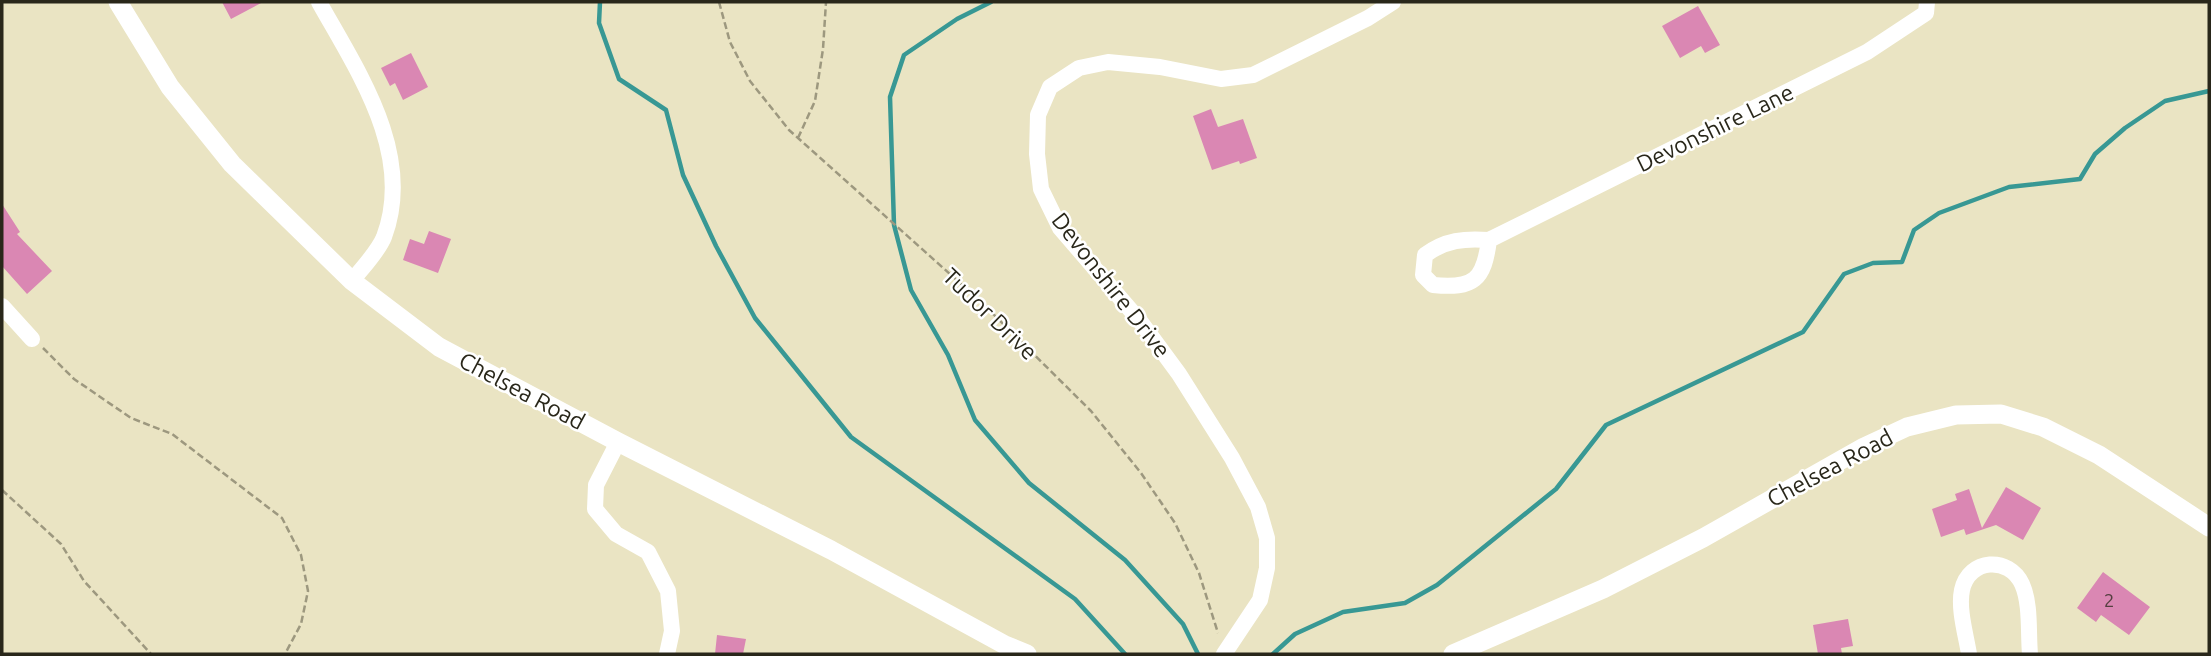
<svg xmlns="http://www.w3.org/2000/svg" width="2211" height="656" font-family="Ubuntu,sans-serif">
<rect width="100%" height="100%" fill="#eae4c3"/>
<g fill="none" stroke-linecap="round" stroke-linejoin="round">
<!-- stream -->
<path stroke="#389894" stroke-width="4.5" d="M600,2l-1,21 20,56 47,31 17,65 33,71 39,72 96,119 224,162 50,55
M991,2l-34,17 -53,36 -14,42 4,128 17,65 37,65 27,65 54,63 96,77 58,64 15,30
M1273,654l22,-20 48,-22 62,-9 32,-18 119,-96 50,-64 197,-93 41,-58 29,-11 29,-1 12,-32 25,-17 70,-26 71,-8 15,-25 30,-26 40,-27 44,-10"/>
</g>
<!-- building -->
<path fill="#da87b3" d="M222,2h41l-32,17z
M1698,6l22,39 -15,8 -4,-7 -21,12 -18,-32z
M411,53l17,34 -25,13 -8,-17 -5,3 -9,-18z
M1211,109l7,18 25,-8 14,39 -17,6 -1,-3 -27,9 -19,-54z
M2,204l18,28 -3,2 35,37 -25,23 -25,-28z
M429,231l22,8 -13,34 -35,-13 7,-21 14,5z
M2006,487l35,21 -18,32 -27,-15 -30,10 -2,-6 -23,8 -9,-28 25,-9 -2,-6 14,-5 13,39z
M2103,572l47,35 -21,28 -28,-20 -5,7 -19,-14z
M1848,619l5,27 -12,2 1,6h-24l-5,-29z
M717,635l29,4 -3,15h-28z"/>
<g fill="none" stroke-linecap="round" stroke-linejoin="round">
<!-- path -->
<path stroke="#9d987f" stroke-width="2.5" stroke-dasharray="7 3.5" stroke-linecap="butt" d="M719,2l11,40 20,39 39,49 190,170 112,111 50,62 34,50 24,50 19,60
M798,138l17,-37 8,-52 3,-47
M43,348l31,31 57,39 41,16 110,84 19,37 7,36 -7,33 -16,30
M2,490l59,54 23,37 67,73"/>
<!-- minor -->
<path stroke="#fff" stroke-width="16" d="M319,2c39,70 96,152 65,235 -6,15 -22,31 -32,44
M1489,240c-5,40 -15,49 -56,45l-10,-10 2,-20c20,-15 40,-17 64,-15l378,-188 59,-39 1,-11
M2,306l30,33
M618,442l-22,43 -1,24 21,25 32,18 20,39 4,40 -5,23
M1224,654l36,-54 7,-32v-30l-9,-31 -26,-49 -53,-84 -39,-53 -80,-93 -19,-39 -4,-35 1,-39 12,-28 29,-19 29,-6 52,5 61,12 32,-4 115,-57 25,-16
M1969,654c-3,-19 -11,-45 -7,-64 7,-32 47,-34 60,-6 9,20 6,49 8,70"/>
<!-- tertiary -->
<path stroke="#fff" stroke-width="19" d="M118,2l52,85 62,77 120,117 87,66 179,95 213,108 174,95 22,9
M1453,654l150,-65 100,-51 161,-91 43,-20 49,-12 45,-1 42,13 56,28 110,72"/>
</g>
<g text-anchor="middle" stroke-width="5" stroke-linejoin="round" paint-order="stroke">
<!-- number labels -->
<g font-size="19" fill="#553f40">
<text x="2109" y="607">2</text>
</g>
<!-- street labels -->
<g font-size="23" fill="#29271a" stroke="#fff">
<text transform="translate(1715 128) rotate(-26)" y="8">Devonshire Lane</text>
<text transform="translate(1111 285) rotate(52)" y="8">Devonshire Drive</text>
<text transform="translate(990 314) rotate(44)" y="8">Tudor Drive</text>
<text transform="translate(522 391) rotate(28)" y="8">Chelsea Road</text>
<text transform="translate(1830 468) rotate(-28)" y="8">Chelsea Road</text>
</g>
</g>
<!-- border -->
<rect width="2211" height="656" fill="none" stroke="#29271a" stroke-width="7"/>
</svg>
